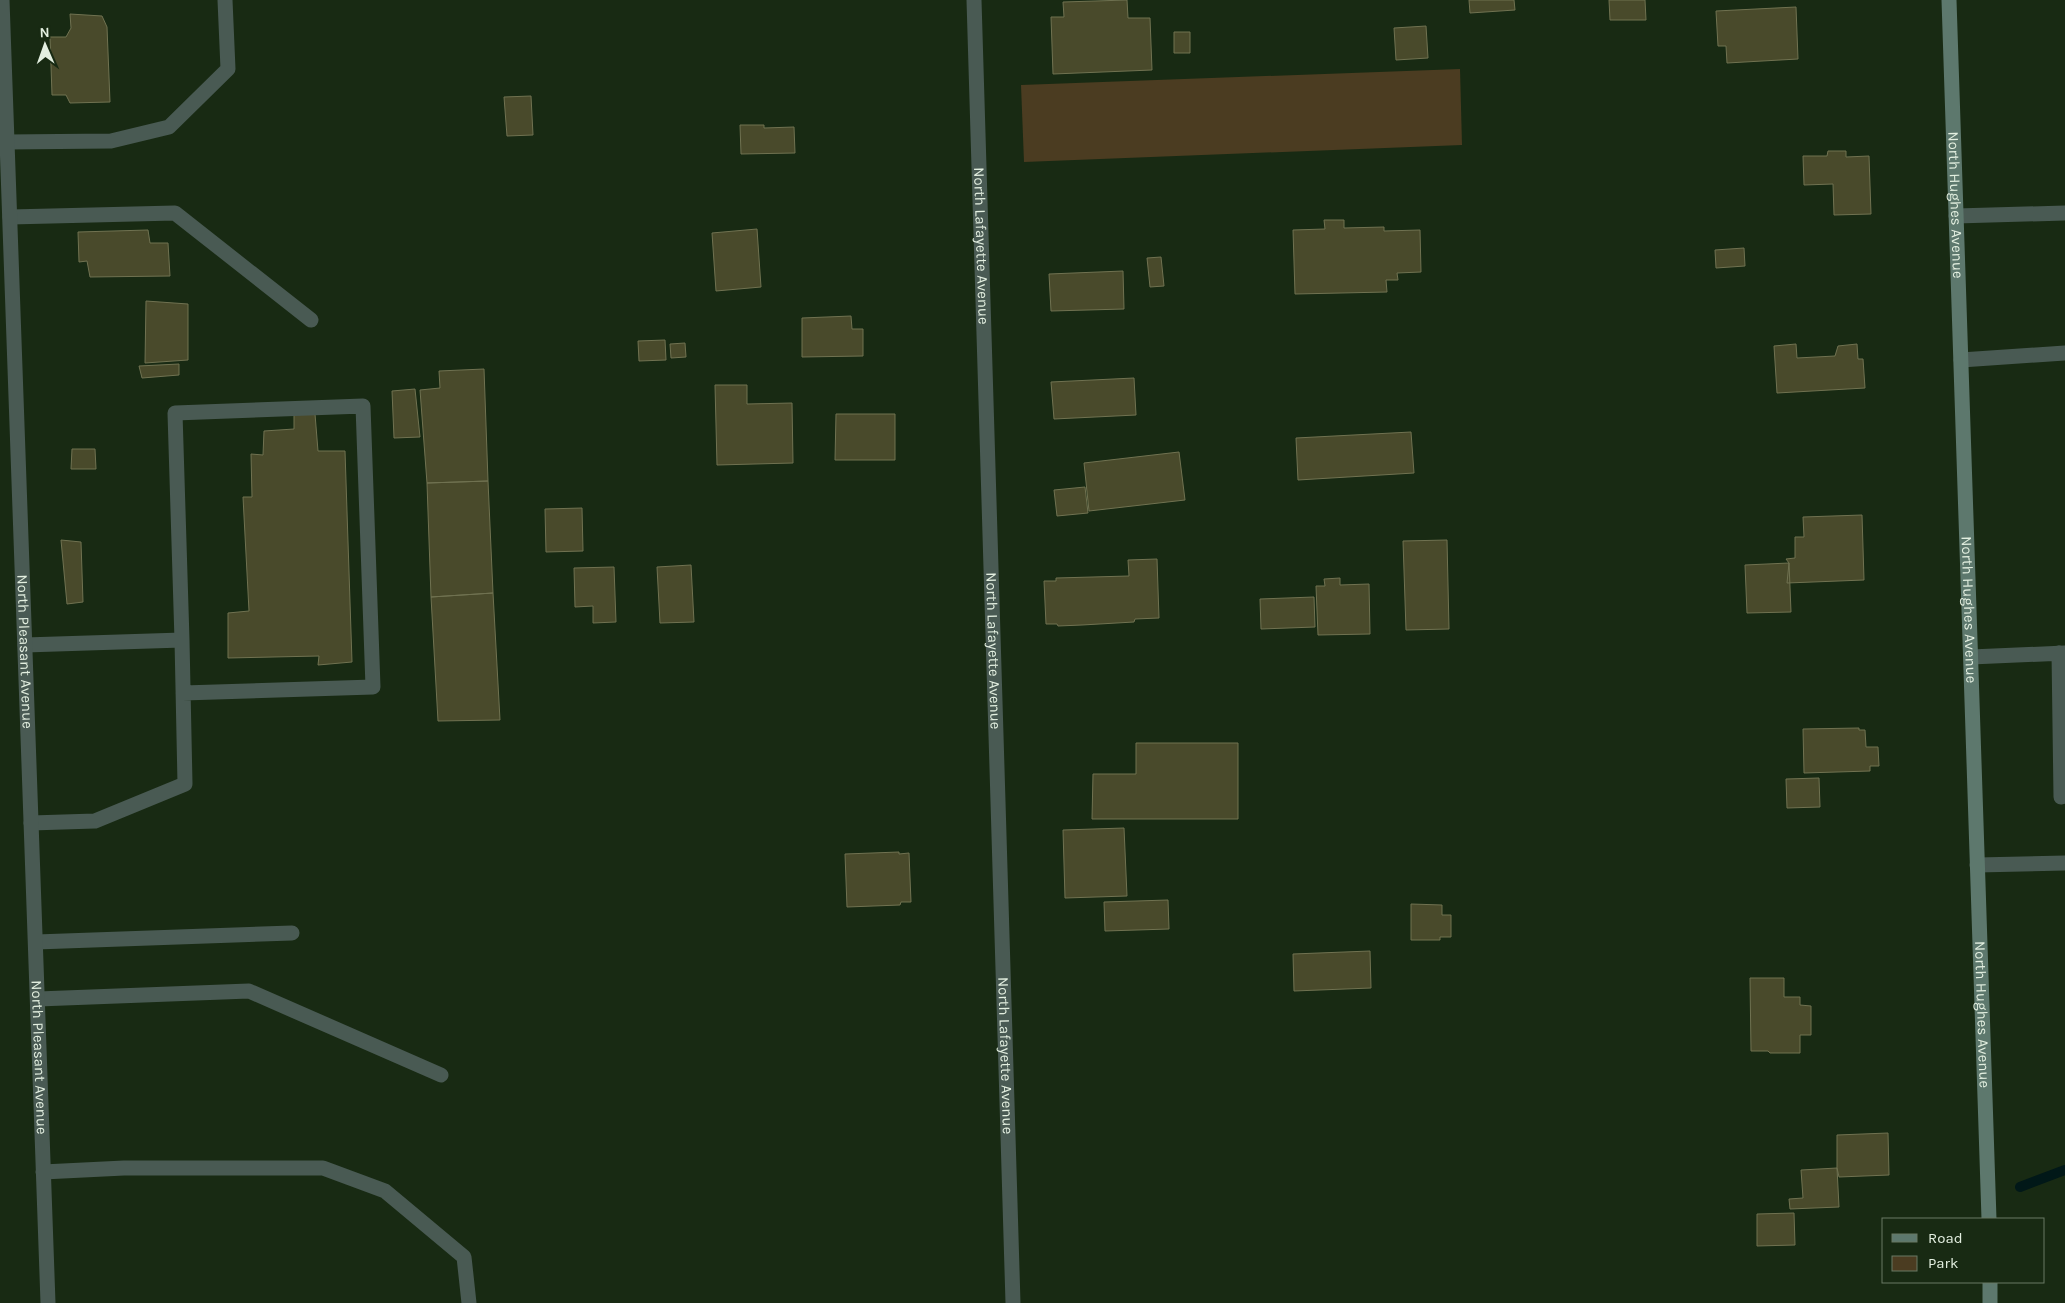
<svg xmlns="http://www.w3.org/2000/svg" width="2065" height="1303" font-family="Karla,sans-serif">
<rect width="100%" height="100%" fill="#182a13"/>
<!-- green -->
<path fill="#4b3c21" d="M1460,69l2,76 -438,17 -3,-77z"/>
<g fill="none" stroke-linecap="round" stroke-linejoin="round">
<!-- stream -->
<path stroke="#011818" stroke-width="10" d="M2020,1187l45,-17"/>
</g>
<!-- building -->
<path fill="#494a2b" stroke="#707251" d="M1127,0l1,18h22l2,52 -99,4 -2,-57h13l-1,-15z
M1469,0h45l1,10 -45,3z
M1609,0h36l1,20h-36z
M1796,7l2,52 -71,4 -1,-17h-8l-2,-35z
M70,14l32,2 5,11 3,75 -40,1 -4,-8h-14l-2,-58h16l5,-9z
M1426,26l2,32 -32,2 -2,-32z
M1174,32h16v21h-16z
M531,96l2,39 -26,1 -3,-39z
M740,125h24v3l30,-1 1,26 -54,1z
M1828,151h18v6l23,-1 2,58 -37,1 -1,-31 -29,1 -1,-29h24z
M1324,220h20v8l40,-1v4l36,-1 1,42 -24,1 1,7h-12l1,12 -92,2 -2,-64 32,-1z
M757,229l4,58 -45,4 -4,-58z
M148,230l2,13h18l2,33 -80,1 -3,-16 -8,1 -1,-30z
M1744,248l1,18 -29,2 -1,-18z
M1161,257l3,29 -14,1 -3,-29z
M1123,271l1,38 -73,2 -2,-37z
M146,301l42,3v56l-43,3z
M851,316l1,13h11v27l-61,1v-39z
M665,340l1,20 -27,1 -1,-20z
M685,343l1,14 -15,1 -1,-14z
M1796,344l1,14 38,-2 3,-10 19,-2 1,15h5l2,29 -88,5 -3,-47z
M179,364v11l-37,3 -3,-12z
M484,369l4,112 -61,2 -7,-93 20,-2 -1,-17z
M1134,378l2,37 -82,4 -3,-37z
M715,385h32v19l45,-1 1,60 -76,2z
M415,389l5,48 -26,1 -2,-47z
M294,414h21l3,37h27l7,211 -34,3 1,-9 -91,2v-45l21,-2 -6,-114h9l-1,-43 12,1 1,-24 30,-2z
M836,414h59v46h-60z
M1411,432l3,41 -116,7 -2,-42z
M72,449h23l1,20h-25z
M1179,452l6,48 -96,11 -5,-48z
M488,481l5,112 -62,4 -4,-114z
M1085,487l3,26 -31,3 -3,-26z
M582,508l1,43 -37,1 -1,-43z
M1862,515l2,65 -77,3 2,-20 -3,-4 9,-1v-21h9l-1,-20z
M61,540l20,2 2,60 -16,2z
M1447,540l2,89 -43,1 -3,-89z
M1157,559l2,59 -24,1 -1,3 -52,3 -24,1 -1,-2h-11l-2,-43h12v-3l73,-2 -1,-16z
M1789,563l2,49 -44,1 -2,-48z
M691,565l3,57 -34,1 -3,-56z
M614,567l2,55 -23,1v-17l-18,1 -1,-39z
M1340,578v7l29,-1 1,50 -52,1 -2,-49h9l-1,-7z
M493,593l7,127 -62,1 -7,-124z
M1314,597l1,30 -54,2 -1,-30z
M1859,728v2h6l1,17h12l1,19h-9v5l-66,2 -1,-44z
M1136,743h102v76h-146l1,-45h43z
M1819,778l1,29 -33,1 -1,-29z
M1124,828l3,68 -62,2 -2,-68z
M899,852v2l10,-1 2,49h-10l-1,3 -53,2 -2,-53z
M1168,900l1,29 -64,2 -1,-29z
M1411,904l31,1v10h9v22h-11v3h-29z
M1370,951l1,37 -77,3 -1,-37z
M1750,978h34v19h16v8l11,1v29h-11v18h-30l-2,-2h-17z
M1888,1133l1,42 -50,2 -2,-9v-33z
M1837,1168l2,39 -49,2 -1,-10 14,-1 -2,-28z
M1794,1213l1,32 -38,1v-32z"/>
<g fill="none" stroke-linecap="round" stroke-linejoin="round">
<!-- lane -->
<path stroke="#495a53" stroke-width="15" d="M7,142l104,-1 58,-14 59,-58 -3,-69
M1956,216l109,-3
M10,217l165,-4 136,107
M1961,360l104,-7
M182,640l-7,-227 188,-7 10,281 -190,6
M25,645l157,-5 3,144 -90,37 -64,2
M2059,653l2,144 4,-1
M1971,657l94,-4
M1977,865l88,-2
M36,942l256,-9
M38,999l211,-8 192,84
M43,1172l81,-4h199l62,23 79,66 5,46"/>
<!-- street -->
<g stroke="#495a53" stroke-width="15">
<path id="s1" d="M2,0l46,1303"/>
<path id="s2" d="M974,0l39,1303"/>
</g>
<!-- secondary -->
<g stroke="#5d786d" stroke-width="15">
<path id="s3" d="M1949,0l40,1219"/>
<path d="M1990,1282v21"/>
</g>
</g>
<g text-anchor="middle" stroke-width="5" stroke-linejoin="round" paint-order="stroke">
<!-- street labels -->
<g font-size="15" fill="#e3efe0" stroke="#182a13">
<text dy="5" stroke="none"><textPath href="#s3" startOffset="205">North Hughes Avenue</textPath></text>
<text dy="5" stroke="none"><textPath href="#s2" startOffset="246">North Lafayette Avenue</textPath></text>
<text dy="5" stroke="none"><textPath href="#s3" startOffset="610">North Hughes Avenue</textPath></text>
<text dy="5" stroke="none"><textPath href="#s1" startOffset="652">North Pleasant Avenue</textPath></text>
<text dy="5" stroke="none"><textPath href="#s2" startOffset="651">North Lafayette Avenue</textPath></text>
<text dy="5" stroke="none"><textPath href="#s3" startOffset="1015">North Hughes Avenue</textPath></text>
<text dy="5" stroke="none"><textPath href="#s1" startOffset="1058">North Pleasant Avenue</textPath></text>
<text dy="5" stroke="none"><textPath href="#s2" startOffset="1056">North Lafayette Avenue</textPath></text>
</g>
</g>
<!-- legend -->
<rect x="1882" y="1218" width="162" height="65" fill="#182a13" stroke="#697965"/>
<rect x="1892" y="1234" width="25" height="8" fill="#5d786d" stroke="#697965"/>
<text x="1928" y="1243" font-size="15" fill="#e3efe0">Road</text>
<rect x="1892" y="1256" width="25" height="15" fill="#4b3c21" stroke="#697965"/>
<text x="1928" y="1268" font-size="15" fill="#e3efe0">Park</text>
<!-- north arrow -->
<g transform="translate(45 45) rotate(358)" stroke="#182a13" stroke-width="4" paint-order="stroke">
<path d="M0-4L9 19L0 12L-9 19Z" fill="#e3efe0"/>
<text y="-8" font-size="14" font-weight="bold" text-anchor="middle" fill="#e3efe0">N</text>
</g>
</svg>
